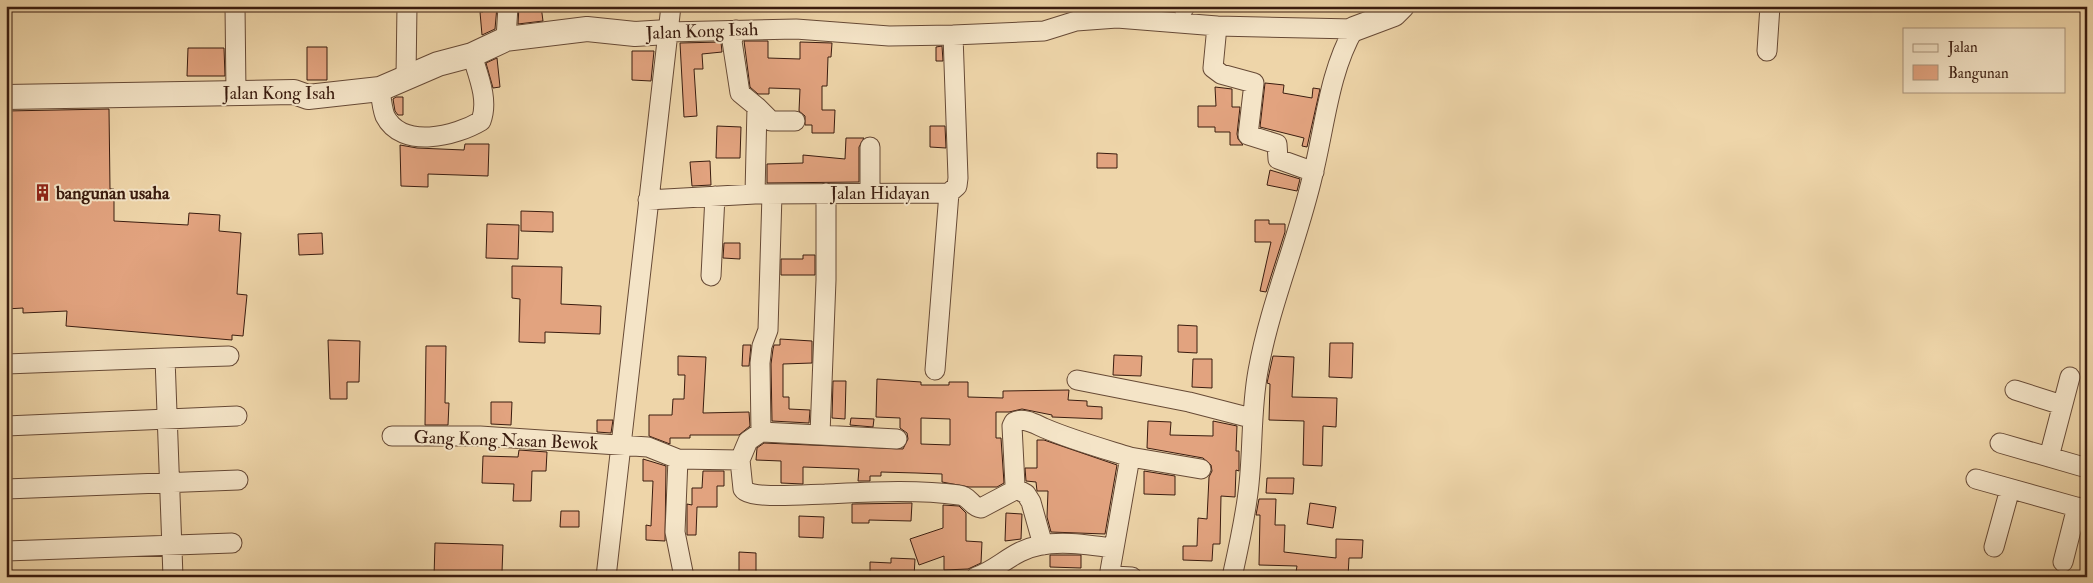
<svg xmlns="http://www.w3.org/2000/svg" width="2093" height="583" font-family="'IM FELL Double Pica',serif">
<rect width="100%" height="100%" fill="#eed5a9"/>
<filter id="stains"><feTurbulence type="fractalNoise" baseFrequency=".004" numOctaves="4"/><feColorMatrix values="0 0 0 0 .2 0 0 0 0 .09 0 0 0 0 .02 0 0 0 .5 -.17"/></filter>
<radialGradient id="worn" r=".72"><stop offset=".6" stop-color="#630" stop-opacity="0"/><stop offset="1" stop-color="#630" stop-opacity=".3"/></radialGradient>
<!-- building -->
<path fill="#e2a37f" stroke="#3a1c0f" fill-rule="evenodd" d="M483,6h14l-2,23 -13,6 -2,-23h3z
M519,6h22l2,15 -25,3z
M744,41h24v17l32,1v-17l32,1 -1,14h-3l-1,29h-5v24h13l-1,23h-22v-8h-7v-9l-6,-5 1,-22 -31,-1v6h-11l-8,-7z
M721,42l1,10 -20,2 1,15h-9l3,47 -13,1 -4,-74z
M942,46l1,15h-7v-14z
M307,47h20v33h-20z
M188,48h36l1,28h-38z
M632,51h22l-3,30 -19,-1z
M497,58l3,29 -7,1 -7,-25z
M1265,83l19,2 -1,8 29,5 1,-10 7,1 -13,58 -5,-1 2,-8 -44,-11z
M1215,87l17,2v18h8l-3,27 1,5 5,6h-13v-13h-15v-5h-17v-21h18z
M396,97h7v18h-5l-3,-4 -2,-12z
M109,109l1,80h4v32l74,4 1,-12 31,2 -1,16 22,2 -4,61 10,1 -4,41 -11,-1v5l-166,-14 1,-15 -44,2v-5l-17,1v-198z
M717,126l24,1 -1,31h-24z
M930,126h15l1,22 -16,-1z
M846,138h18l-5,9v35l-92,1v-19l36,-1v-8l42,4z
M465,144h24l-1,32 -60,-2v13l-27,-1 -1,-41 17,3 47,2z
M1097,153l20,1v14h-20z
M710,161l1,24 -19,1 -2,-24z
M1270,170l30,9 -3,12 -30,-6z
M521,211l32,1v20l-32,-1z
M1255,220h14v4h16v8l-19,60 -6,-1 11,-49h-16z
M487,224l32,1 -1,34 -32,-1z
M322,233l1,21 -24,1 -1,-21z
M724,243h16v16l-17,-1z
M803,255h12v20h-34v-16h22z
M512,266l50,1 -1,37 40,2 -1,28 -55,-2v11l-26,-1 1,-43 -8,-1z
M1178,325l19,1v27l-19,-1z
M780,339l32,2v22l-29,1v33h6v12l21,1 -1,13 -37,-2 -1,-57 2,-15 1,-4h6z
M328,340l32,1 -1,41h-12v17h-17z
M1330,343h23l-1,35 -23,-1z
M743,345h8l-2,21h-7z
M426,346h20l-1,57h4l-1,22h-23z
M1114,355l28,1 -1,20 -28,-1z
M678,356l28,1 -3,56 46,-1 1,14 -11,9h-49v3h-20v6l-21,-8v-21h23l1,-16h11l1,-24h-7z
M1273,356l21,1 -2,40 45,1 -1,29 -13,-1 -1,40 -19,-1 1,-44 -35,-1 1,-36 -3,-1z
M1193,359h19v29l-20,-1z
M877,379l44,3v3h28v-3h19v15l35,1v-7l66,-1 -1,10 19,1v5l15,1v12l-50,-2v-2l-30,-6 -13,3h-13v26h5l3,45 -7,4h-28l-27,-5v-8l-26,-1 -35,-1v4h-11v5h-12l1,-12 -56,-2v17l-22,-1v-22l-25,-1 1,-12 7,-5 139,6 5,-10 -1,-6 -7,-5v-10l-24,-1zM921,418l29,1v26l-29,-1z
M833,381h13l-1,38 -13,-1z
M491,402h21l-1,23 -20,-1z
M851,418l23,1 -1,8 -23,-2z
M597,420h16l-2,13 -14,-1z
M1148,421l23,1 -1,13 43,1v-15l24,5 -1,25h3v20l-3,-1 -1,27 -14,-1 -1,48h-7l-1,17 -29,-1v-14h14l1,-28 9,1 2,-42 3,-6 -1,-6 -8,-7 -56,-10z
M1037,440h7l73,25 -12,69 -54,-2 -4,-15 1,-26h-11l-1,-9 -10,-1 -1,-13h12z
M519,450l28,2 -1,19h-14l-1,30h-18l1,-17 -32,-1 1,-27 35,1z
M643,459l23,7 -1,75 -19,-1v-15l5,1 2,-45h-10z
M703,471h21v15h-7v21h-20l-1,28h-9v-31l5,1v-17h10z
M1144,471l31,5v19l-31,-1z
M1267,478h27l-1,16 -27,-1z
M1259,499h17l-1,26h10l-1,27 52,6v-19l27,1 -1,18h-13l-1,19h-21l-31,-5 1,-6 -38,-1 1,-50h-4z
M912,503l-1,18 -42,-1v3h-17v-19z
M1310,503l26,4 -3,21 -26,-4z
M943,505l16,1 7,7v28l16,1 -1,21 -13,6 -24,1v-14l-25,9 -9,-26 33,-11z
M561,511h18v16h-19z
M1006,513l16,1 -1,25 -16,2z
M799,516l25,1 -1,21 -24,-1z
M435,543l68,2 -1,27h-47v5h-21z
M739,552l17,1v24h-17z
M1050,555h31v13l-31,-1z
M891,558l24,1 -1,18 -44,-2v-13l21,1z"/>
<g fill="none" stroke-linecap="round" stroke-linejoin="round">
<defs>
<path id="minor" d="M235,6l1,87
M1184,8v-2
M1217,26l-4,42 8,6 33,9 -6,52 29,9 1,15 36,13
M736,30l-4,11 8,52 17,14
M668,32l128,-3 93,7 64,-1 91,-4 32,-10 41,-3 100,8 137,3c-25,43 -29,97 -41,145 -15,66 -43,130 -55,197 -7,38 -5,75 -9,113 -3,31 -10,62 -17,93
M506,39l2,-33
M1767,51l3,-45
M406,77l1,-71
M380,89c1,8 2,19 5,27 17,34 71,20 96,5 8,-21 -3,-46 -9,-66
M870,193v-46
M755,194l2,-87 14,14h24
M648,200l107,-6 194,-1 8,-7 1,-8 -5,-143
M711,276l4,-80
M165,358l64,-2
M6,364l159,-6 8,219
M935,370l14,-177
M1077,380l112,22 62,16
M2015,390l47,15
M6,426l231,-10
M761,432l-1,-69 2,-17 6,-16 4,-136
M820,434l6,-154v-87
M392,436h88l168,11 30,12 62,1 3,29c6,11 68,5 82,5 44,-2 90,-5 134,1 11,1 12,12 22,13l36,-19
M2000,443l87,25
M2049,457l21,-80
M678,459l-3,73 9,45
M740,460l8,-19 13,-9 136,7
M1976,479l111,31
M6,489l232,-9
M1043,545l-12,-43 -5,-8 -9,-5 -2,-4 -3,-59 2,-4c9,-5 21,2 30,6 28,12 57,20 86,29
M1994,547l16,-58
M6,551l226,-8
M2063,562l14,-55
M606,577l65,-571
M976,577c17,-6 28,-17 44,-25 27,-14 63,-8 92,-4
M1132,577l-18,-1 -4,-5 20,-114 71,12"/>
<path id="tertiary" d="M1354,29l40,-15 8,-8
M6,97l288,-5 14,5 72,-8 58,-25 34,-9 34,-16 81,-10 48,5 33,-2"/>
</defs>
<!-- minor casing -->
<use href="#minor" stroke="#674a36" stroke-width="21"/>
<!-- tertiary casing -->
<use href="#tertiary" stroke="#674a36" stroke-width="26"/>
<!-- minor -->
<use href="#minor" stroke="#f4e4c7" stroke-width="19"/>
<!-- tertiary -->
<use href="#tertiary" stroke="#f4e4c7" stroke-width="24"/>
</g>
<!-- icons -->
<defs>
<symbol id="building-bare" viewBox="-9 -9 18 18"><path d="M-4-6H4V6H1V3H-1V6H-4ZM-2.5-4.3h1.7v1.8h-1.7ZM.8-4.3h1.7v1.8H.8ZM-2.5-1h1.7V.8h-1.7ZM.8-1h1.7V.8H.8Z" fill="#8f2418" stroke="#f4e4c7" stroke-width="2.5" paint-order="stroke"/></symbol>
</defs>
<g fill-rule="evenodd">
<use href="#building-bare" x="30" y="180" width="25" height="25"/>
</g>
<g text-anchor="middle" stroke-width="4" stroke-linejoin="round" paint-order="stroke">
<!-- street labels -->
<g font-size="18" fill="#3a1c0f" stroke="#f4e4c7">
<text transform="translate(702 31) rotate(-2)" y="6">Jalan Kong Isah</text>
<text x="279" y="99">Jalan Kong Isah</text>
<text x="880" y="199">Jalan Hidayan</text>
<text transform="translate(506 440) rotate(2)" y="6">Gang Kong Nasan Bewok</text>
</g>
<!-- poi labels -->
<g font-size="18" font-weight="bold" fill="#3a1c0f" stroke="#f4e4c7" text-anchor="start">
<text x="56" y="199">bangunan usaha</text>
</g>
</g>
<!-- margin -->
<rect width="2093" height="583" fill="none" stroke="#eed5a9" stroke-width="25"/>
<rect x="8" y="8" width="2078" height="568" fill="none" stroke="#3a1c0f" stroke-width="2.5"/>
<rect x="12" y="12" width="2068" height="558" fill="none" stroke="#3a1c0f"/>
<!-- legend -->
<rect x="1903" y="28" width="162" height="65" fill="#f4e4c7" stroke="#aa947d"/>
<rect x="1913" y="44" width="25" height="8" fill="#f4e4c7" stroke="#aa947d"/>
<text x="1948" y="52" font-size="15" fill="#3a1c0f">Jalan</text>
<rect x="1913" y="65" width="25" height="15" fill="#e2a37f" stroke="#aa947d"/>
<text x="1948" y="78" font-size="15" fill="#3a1c0f">Bangunan</text>
<rect width="100%" height="100%" filter="url(#stains)"/>
<rect width="100%" height="100%" fill="url(#worn)"/>
</svg>
